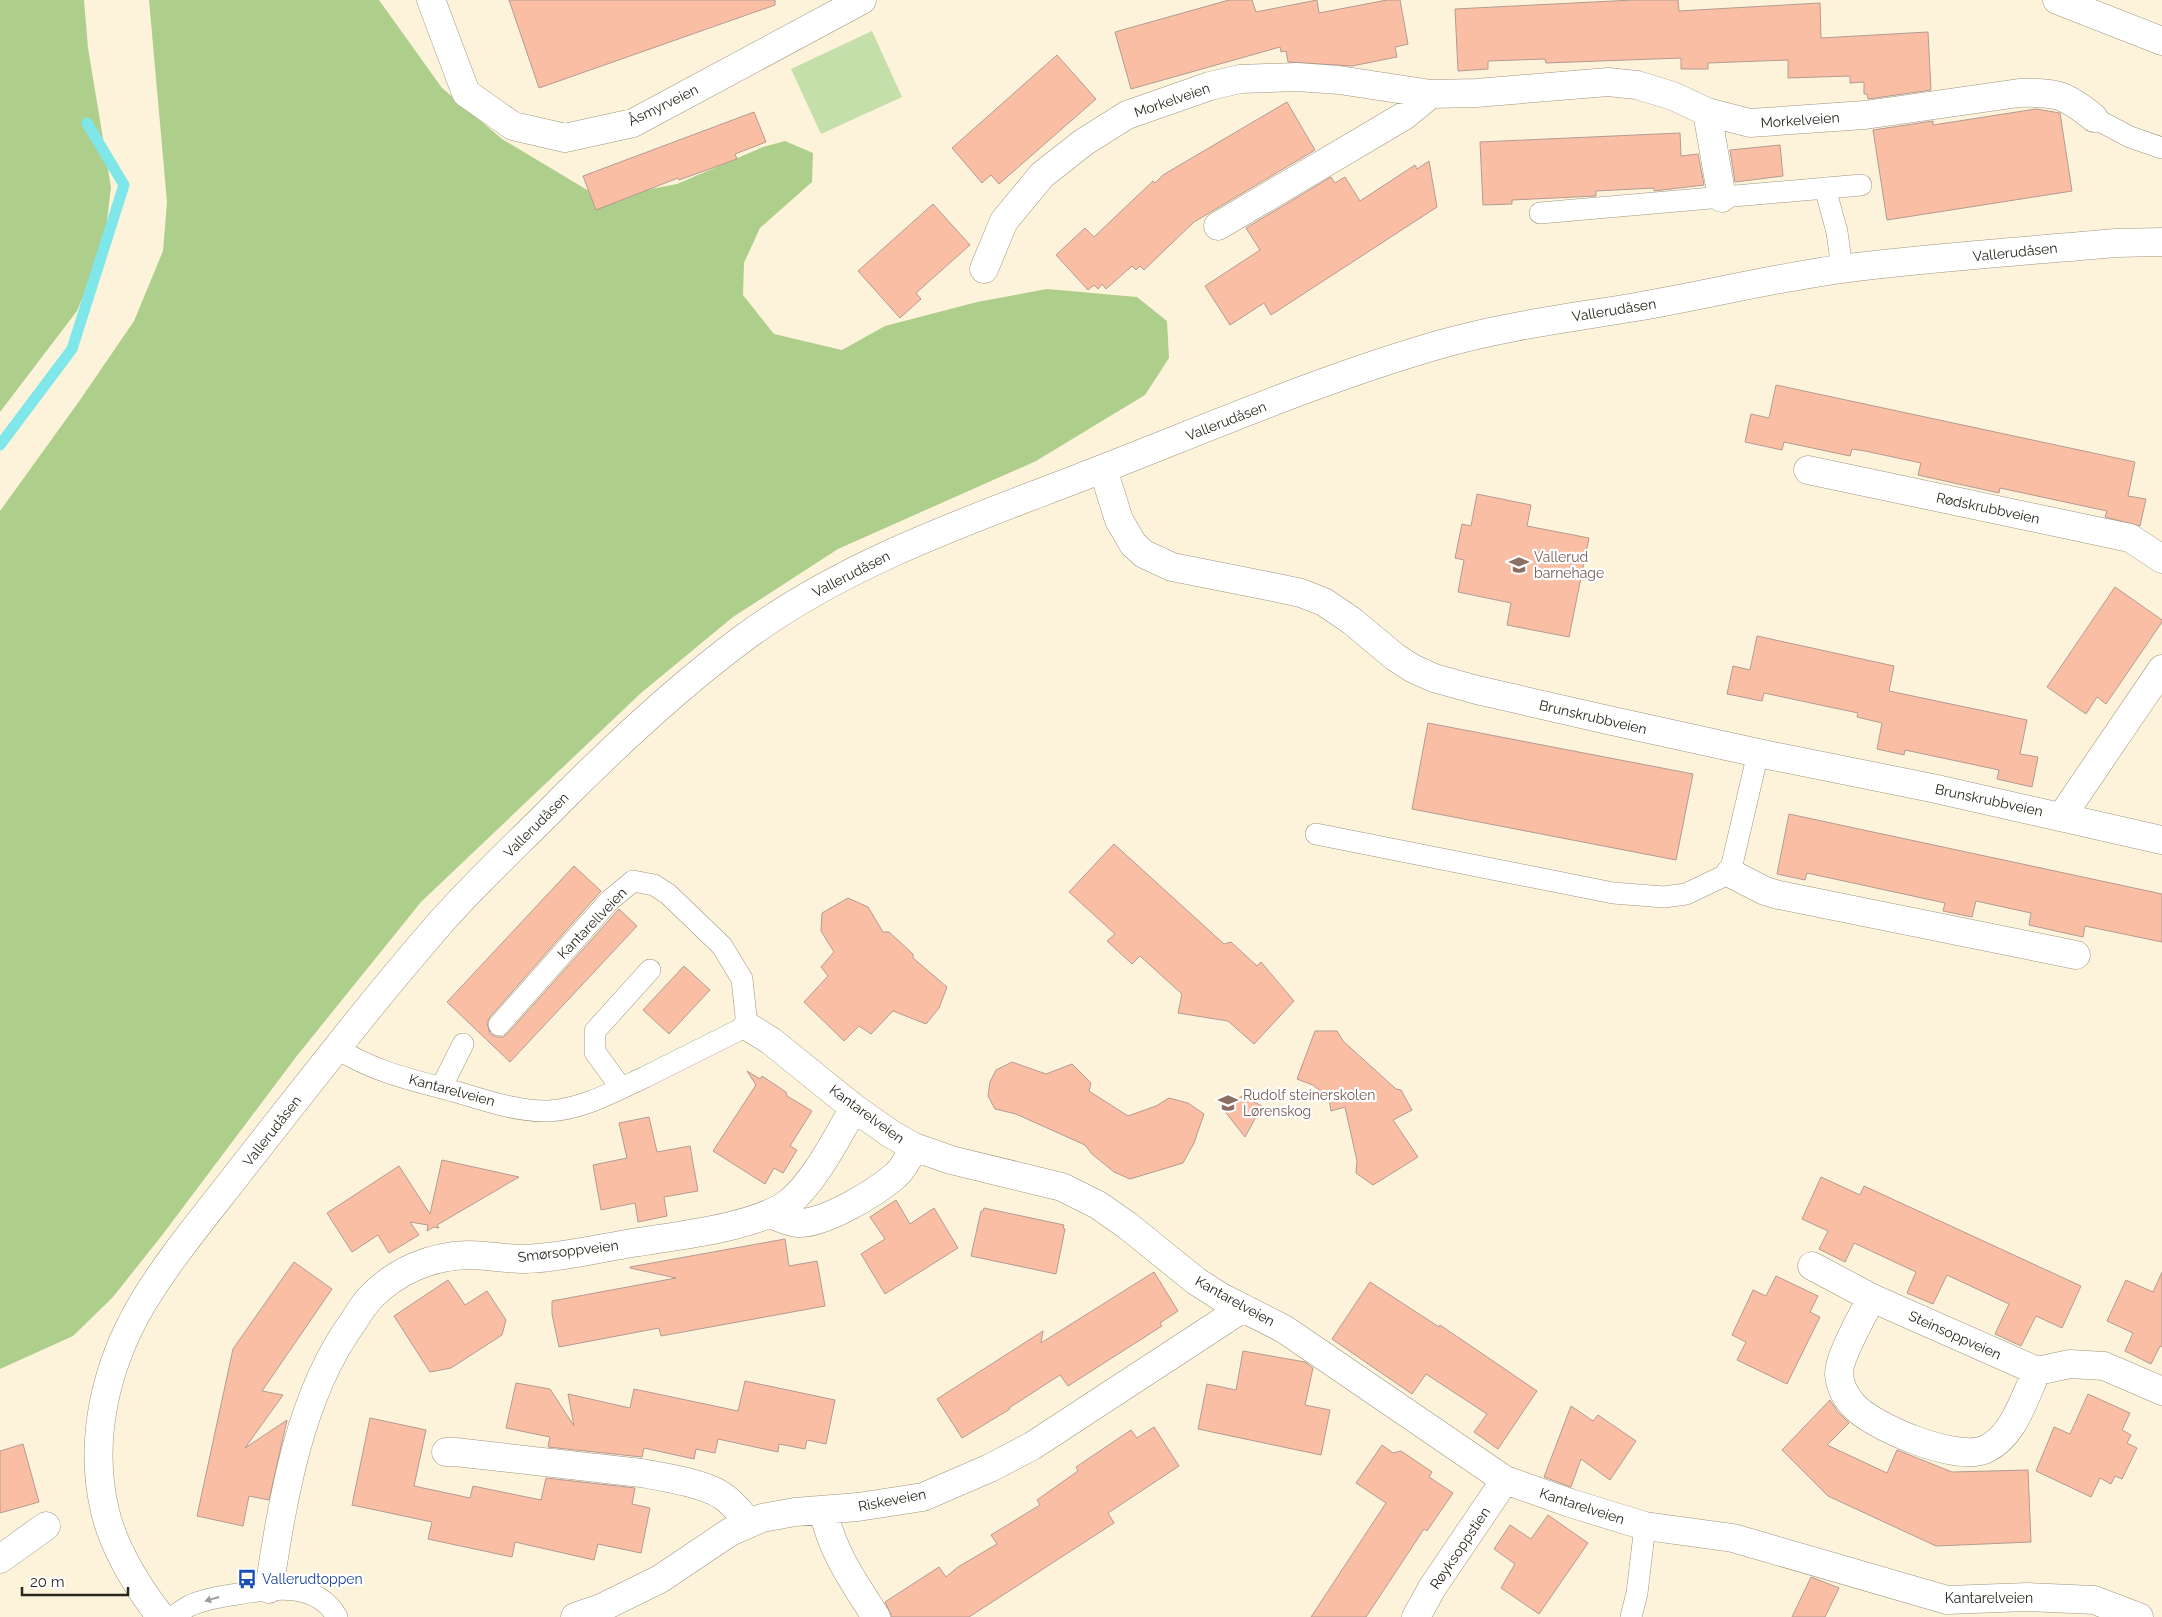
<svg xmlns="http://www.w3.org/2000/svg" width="2162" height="1617" font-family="Raleway,sans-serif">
<rect width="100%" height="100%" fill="#fdf3db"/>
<!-- green -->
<path fill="#c5dfaa" d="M872,31l30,66 -81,37 -30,-65z"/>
<!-- forest -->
<path fill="#aecf8b" d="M0,0h84l4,48 23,139 -7,59 -27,65 -77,101z
M149,0h230l63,88 60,51 87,52 31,4 57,-11 86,-37 22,-6 28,12 -1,29 -52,46 -16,35 -1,32 31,39 68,16 43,-24 92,-24 70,-13 90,8 30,24 2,37 -24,37 -109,66 -198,88 -105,68 -92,76 -220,209 -125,155 -133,177 -50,63 -40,39 -73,33v-858l80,-111 54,-79 29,-70 4,-49z"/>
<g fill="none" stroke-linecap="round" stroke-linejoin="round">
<!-- stream -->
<path stroke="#7fe7ea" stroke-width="11" d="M0,445l72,-96 52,-164 -37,-62"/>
</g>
<!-- building -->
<path fill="#fabea5" stroke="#b49b91" d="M509,0h266v5l-236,83z
M1229,0h23l4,12 61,-12 2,13 68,-13h13l8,44 -13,3 2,10 -45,9 -64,-4 -2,-11 -5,1 -1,-5 -149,42 -16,-57z
M1633,0h45l1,11 141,-8 1,35 107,-6 3,58 -63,9 -1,-5h-3v-12l-14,1v-7l-62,2v-18l-80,3v6h-27v-11l-135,5 -1,-4 -57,2v8l-30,2 -3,-62z
M1057,55l39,44 -97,85 -8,-9 -9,8 -30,-35z
M1287,102l28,48 -121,72 -50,48 -4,-4 -4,4 -4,-4 -26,23 -4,-5 -4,5 -4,-4 -6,5 -32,-35 29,-27 9,9 59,-56 2,2 8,-8z
M2036,109l24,4 12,78 -185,29 -14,-90 60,-9v4z
M754,112l12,30 -31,12 2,5 -58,21 -1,-2 -82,32 -13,-34z
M1680,133l1,23 17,-2 6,31 -50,6v-3l-58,3v5l-84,4v4l-29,1 -3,-63z
M1780,145l3,31 -48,6 -5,-32z
M1429,161l8,46 -166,108 -7,-12 -34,22 -25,-39 55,-36 -14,-22 85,-51 4,6 10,-6 15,24 55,-36 2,4z
M933,204l37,41 -54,48 5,6 -21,19 -42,-47z
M1776,385l359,77 -7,34 18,3 -6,27 -35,-9 2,-6 -107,-23 -1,5 -81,-18 3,-12 -56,-12 -13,-2 -2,7 -66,-14 -2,8 -37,-8 6,-28 18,4z
M1477,494l54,11 -4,21 62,12 -20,99 -62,-12 4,-22 -53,-11 6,-32 -9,-2 7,-34 9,2z
M2115,587l47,33v2l-56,82 -9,-7 -11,17 -39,-27z
M1757,636l137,30 -5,25 138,29 -7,34 18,3 -6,30 -35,-8 2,-9 -94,-20 -1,5 -27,-6 5,-26 -25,-6 1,-4 -94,-20 -2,8 -35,-7 6,-28 17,4z
M1428,723l265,51 -17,86 -264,-51z
M1789,814l373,80v48l-77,-16 -2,11 -54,-12 2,-12 -55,-12 -4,16 -29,-6 2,-8 -138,-30 -2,7 -28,-6z
M1114,844l110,100 7,-2 26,24 4,-4 33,39 -40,43 -26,-23 -50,-8 4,-19 -42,-38 -8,8 -25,-23 8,-7 -46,-42z
M574,866l27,25 -111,126 -3,6 3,11 7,3h6l5,-4 111,-124 18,17 -127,136 -63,-60z
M848,898l20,9 15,25h6l24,22v4l34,29 -8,21 -13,16 -33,-13 -22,23 -12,-8 -15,15 -40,-39 24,-26 -7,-9 13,-15 -13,-21 1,-18z
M684,966l26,24 -41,44 -26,-24z
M1315,1031h22l6,10 53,48 5,1 11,20 -19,10 25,37 -45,28 -17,-12 1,-12 -12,-54 -14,4 -2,-12 -16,-14 -16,-6z
M1012,1062l34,12 26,-10 19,19 -2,8 39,25 28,-10 13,-8 19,5 16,11 -10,29 -11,20 -53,16 -16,-7 -22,-18 -7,-9 -69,-31 -21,-5 -7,-13 2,-14 6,-12z
M747,1071l13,8 2,-3 24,16 1,4 25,15 -22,35 7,4 -14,23 -9,-5 -9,16 -52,-33 43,-66z
M1242,1096l20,10 -17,31 -22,-28z
M649,1117l8,35 33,-6 8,45 -34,6 3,19 -29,6 -3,-19 -34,7 -8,-45 34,-7 -8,-35z
M442,1160l77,17 -82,48 2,3 -5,-1 -7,4 1,-6 -18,-3 9,13 -30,18 -11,-18 -26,17 -25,-39 72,-47 31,48z
M1821,1177l39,18 4,-9 217,100 -19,42 -26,-12 -15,30 -26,-12 14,-30 -62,-29 -14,29 -26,-11 9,-21 -62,-29 -9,19 -26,-13 9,-18 -26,-12z
M896,1200l14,24 24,-16 24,40 -73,46 -24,-40 24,-15 -15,-22z
M984,1208l80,17 -1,3 2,1 -9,45 -85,-18 10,-45h2z
M785,1239l4,27 28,-5 8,45 -164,30 -2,-8 -100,19 -7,-33v-13l124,-23 -46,-10v-1z
M294,1262l38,27 -70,102 21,4 -38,53 42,-28 -18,80 -20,-4 -6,30 -46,-10 36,-167z
M1154,1272l24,39 -18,12 2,3 -94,60 -8,-11 -51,33 1,1 -48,29 -25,-39 106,-68 -2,12z
M2162,1272v75l-2,-1 -9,18 -26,-13 8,-18 -26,-12 19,-41 27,12z
M1776,1276l42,20 -8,16 10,5 -33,67 -50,-24 9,-18 -14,-7 21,-45 13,6z
M448,1280l17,25 22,-14 19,29 -4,15 -51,33 -21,4 -36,-56z
M1370,1282l69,45 1,-2 97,66 -39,58 -24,-17 13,-18 -61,-40 -14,20 -80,-55z
M1243,1351l62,11 8,6 -8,37 25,5 -9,45 -123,-26 9,-45 29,6z
M745,1381l90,19 -9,44 -19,-4 -2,9 -26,-5 -1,8 -60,-13 -3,14 -19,-4 -2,10 -50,-11 -2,9 -94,-10 2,-10 -44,-9 10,-45 34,6 24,37 -6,-32 62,14 4,-19 104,22z
M2088,1394l42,19 -8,17 9,5 -4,8 10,5 -15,31 -7,-3 -4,8 -11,-6 -9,19 -55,-26 18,-44 16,7z
M1830,1400l8,12 11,11 -22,22 60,28 10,-23 55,22 76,-2 3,72 -95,4 -108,-50 -46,-46z
M1571,1406l22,15 5,-6 38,26 -26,39 -29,-21 -10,28 -27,-10z
M370,1418l56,12 -12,56 56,12 3,-12 68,14 5,-22 89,10 -3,16 18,4 -9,45 -43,-9 -4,16 -79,-18 -3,15 -84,-18 4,-17 -80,-17z
M1154,1427l25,39 -71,47 6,10 -145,94h-77l-7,-15 54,-35 7,10 12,-10 39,-23 -6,-9 49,-30 -3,-5 41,-29 -2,-4 55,-37 6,8z
M23,1444l16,58 -39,11v-62z
M1382,1445l11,8 8,-2 31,21 -3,5 24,16 -26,38 -3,-2 -58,88h-55l75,-114 -30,-20z
M1548,1515l40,28 -49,71 -38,-26 14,-24 -21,-15 16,-24 21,14z
M1811,1577l28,11 -14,29h-33z"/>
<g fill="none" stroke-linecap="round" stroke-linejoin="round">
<defs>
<path id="service" d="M2094,118l36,19 32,11
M1825,188l12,44 5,37
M1540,213l321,-28
M1316,834l297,59 51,4 22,-3 44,-21 28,-120
M337,1048c33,22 71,31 109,41 33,9 69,23 103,22 34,-2 66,-20 96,-34 34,-17 68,-34 102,-51l-5,-47 -20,-33 -54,-52 -14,-9 -21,-4 -23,19 -111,125
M441,1088l22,-44
M621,1088l-26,-36v-21l55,-61
M173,1617c5,-4 11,-8 16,-11 15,-7 34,-10 49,-12 35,-6 79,-13 99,23
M1631,1617l6,-24 8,-67"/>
<path id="minor" d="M431,0l35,93 47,33 52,12 68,-15 229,-123
M1707,112l15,86
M1218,226l186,-110 27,-22
M984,269l20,-48 38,-46 42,-33 43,-27 83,-29 30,-7 57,-2 42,3 92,14 45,-1 132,-11 29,3 36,11 34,16 43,11 115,-8 154,-22c37,-1 46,1 75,25
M1103,469l16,51 14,24 11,10 28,13 101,20 28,6 23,9 28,19 43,36 17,11 22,10 43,12 131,30 150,33 174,35 230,52
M1808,470l322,68 32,21
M2062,816l100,-147
M1730,873l35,18 14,4 297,60
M747,1026l24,15 83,67 37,26 23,13 37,13 111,27 36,18 30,21 68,55 25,16 63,32 221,151 65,23 75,23 88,12 214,62 81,-3 66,3 45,17
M770,1214c9,3 20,9 29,9 27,0 76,-30 96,-47 9,-8 14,-18 19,-29
M1812,1266l60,32 165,73 33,-7 34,2 58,25
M1872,1298c-8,14 -34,61 -33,76 1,12 6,22 14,31 19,22 105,58 133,44 28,-13 38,-51 51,-78
M446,1452h9l186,21c22,4 62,10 80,22 12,7 19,18 28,28
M823,1511c11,44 29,68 53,106
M0,1559l46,-33
M269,1589c14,-90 30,-193 84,-267 5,-8 11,-18 18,-25 25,-26 60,-41 97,-42 19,0 37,4 56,4 36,-1 72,-10 108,-16 42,-7 121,-15 155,-39 26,-19 50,-67 67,-96
M575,1617l26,-9 59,-29 70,-47 32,-14 33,-6 63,-5 65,-10 67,-29 42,-22 211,-138
M1416,1617l16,-29 73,-108"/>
<path id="tertiary" d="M2057,0l105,41
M161,1617c-24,-31 -47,-68 -56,-106 -17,-71 1,-146 37,-207 30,-50 69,-95 104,-141 64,-81 127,-163 195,-241 38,-43 82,-83 123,-125 57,-57 116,-112 181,-160 102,-75 223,-116 339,-161 117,-45 233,-96 354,-131 65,-19 132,-27 198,-38 71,-12 141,-30 212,-39 89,-11 179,-17 268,-25l46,-1"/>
</defs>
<!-- service casing -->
<use href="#service" stroke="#9e957f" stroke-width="22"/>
<!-- minor casing -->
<use href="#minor" stroke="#9e957f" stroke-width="29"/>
<!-- tertiary casing -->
<use href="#tertiary" stroke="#9e957f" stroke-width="29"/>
<!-- service -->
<use href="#service" stroke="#fff" stroke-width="21"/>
<!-- minor -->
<use href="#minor" stroke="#fff" stroke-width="28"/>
<!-- tertiary -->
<use href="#tertiary" stroke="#fff" stroke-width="28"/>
</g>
<!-- one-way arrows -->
<defs><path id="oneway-solid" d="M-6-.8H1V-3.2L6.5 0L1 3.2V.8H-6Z" transform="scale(1.25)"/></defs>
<use fill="#9f9e9a" href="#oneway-solid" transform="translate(212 1599) rotate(164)"/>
<!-- icons -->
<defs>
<symbol id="school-bare" viewBox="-9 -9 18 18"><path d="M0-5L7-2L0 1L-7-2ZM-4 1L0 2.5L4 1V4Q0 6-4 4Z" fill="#8d6e63" stroke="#fff" stroke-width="2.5" paint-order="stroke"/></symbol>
<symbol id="bus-bare" viewBox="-9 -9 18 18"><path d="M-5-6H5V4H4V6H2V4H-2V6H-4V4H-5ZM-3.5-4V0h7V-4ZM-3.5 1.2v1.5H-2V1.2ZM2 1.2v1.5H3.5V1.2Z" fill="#1a4fb4" stroke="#fff" stroke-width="2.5" paint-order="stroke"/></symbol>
</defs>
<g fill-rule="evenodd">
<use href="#school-bare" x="1505" y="551" width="28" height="28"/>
<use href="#school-bare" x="1214" y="1089" width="28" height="28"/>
<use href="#bus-bare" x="233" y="1565" width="28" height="28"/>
</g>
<g text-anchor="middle" stroke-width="4.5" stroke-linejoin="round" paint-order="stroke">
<!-- street labels -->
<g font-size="14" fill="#2a271e" stroke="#fff">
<text transform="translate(1172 100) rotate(-19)" y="5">Morkelveien</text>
<text transform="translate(663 105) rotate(-26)" y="5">Åsmyrveien</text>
<text transform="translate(1800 120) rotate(-4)" y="5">Morkelveien</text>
<text transform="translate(2015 252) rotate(-6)" y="5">Vallerudåsen</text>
<text transform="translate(1614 310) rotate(-9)" y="5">Vallerudåsen</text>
<text transform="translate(1226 421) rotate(-21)" y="5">Vallerudåsen</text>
<text transform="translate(1988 508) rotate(12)" y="5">Rødskrubbveien</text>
<text transform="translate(851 574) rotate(-27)" y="5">Vallerudåsen</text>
<text transform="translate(1593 717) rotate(13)" y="5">Brunskrubbveien</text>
<text transform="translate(1989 800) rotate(12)" y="5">Brunskrubbveien</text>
<text transform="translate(536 825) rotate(-45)" y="5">Vallerudåsen</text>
<text transform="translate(592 923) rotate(-46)" y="5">Kantarellveien</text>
<text transform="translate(452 1090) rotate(15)" y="5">Kantarelveien</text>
<text transform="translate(867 1114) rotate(36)" y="5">Kantarelveien</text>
<text transform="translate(272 1131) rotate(-52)" y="5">Vallerudåsen</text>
<text transform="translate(568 1251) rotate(-7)" y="5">Smørsoppveien</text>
<text transform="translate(1235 1301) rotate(29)" y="5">Kantarelveien</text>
<text transform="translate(1955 1335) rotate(24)" y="5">Steinsoppveien</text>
<text transform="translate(892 1500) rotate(-11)" y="5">Riskeveien</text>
<text transform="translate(1582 1506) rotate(18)" y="5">Kantarelveien</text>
<text transform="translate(1460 1548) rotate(-56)" y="5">Røyksoppstien</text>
<text x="1989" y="1603">Kantarelveien</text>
</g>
<!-- education labels -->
<g font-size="14" fill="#785e54" stroke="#fff" text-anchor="start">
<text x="1534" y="562">Vallerud<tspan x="1534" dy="16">barnehage</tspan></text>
<text x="1243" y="1100">Rudolf steinerskolen<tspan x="1243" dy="16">Lørenskog</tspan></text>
</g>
<!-- transit labels -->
<g font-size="14" fill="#164399" stroke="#fff" text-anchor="start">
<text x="262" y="1584">Vallerudtoppen</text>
</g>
</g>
<!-- scale -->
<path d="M22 1587v8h106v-8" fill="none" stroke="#2a271e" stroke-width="2.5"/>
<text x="30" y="1587" font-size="15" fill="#2a271e" stroke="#ffffff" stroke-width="4" paint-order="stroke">20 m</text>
</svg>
